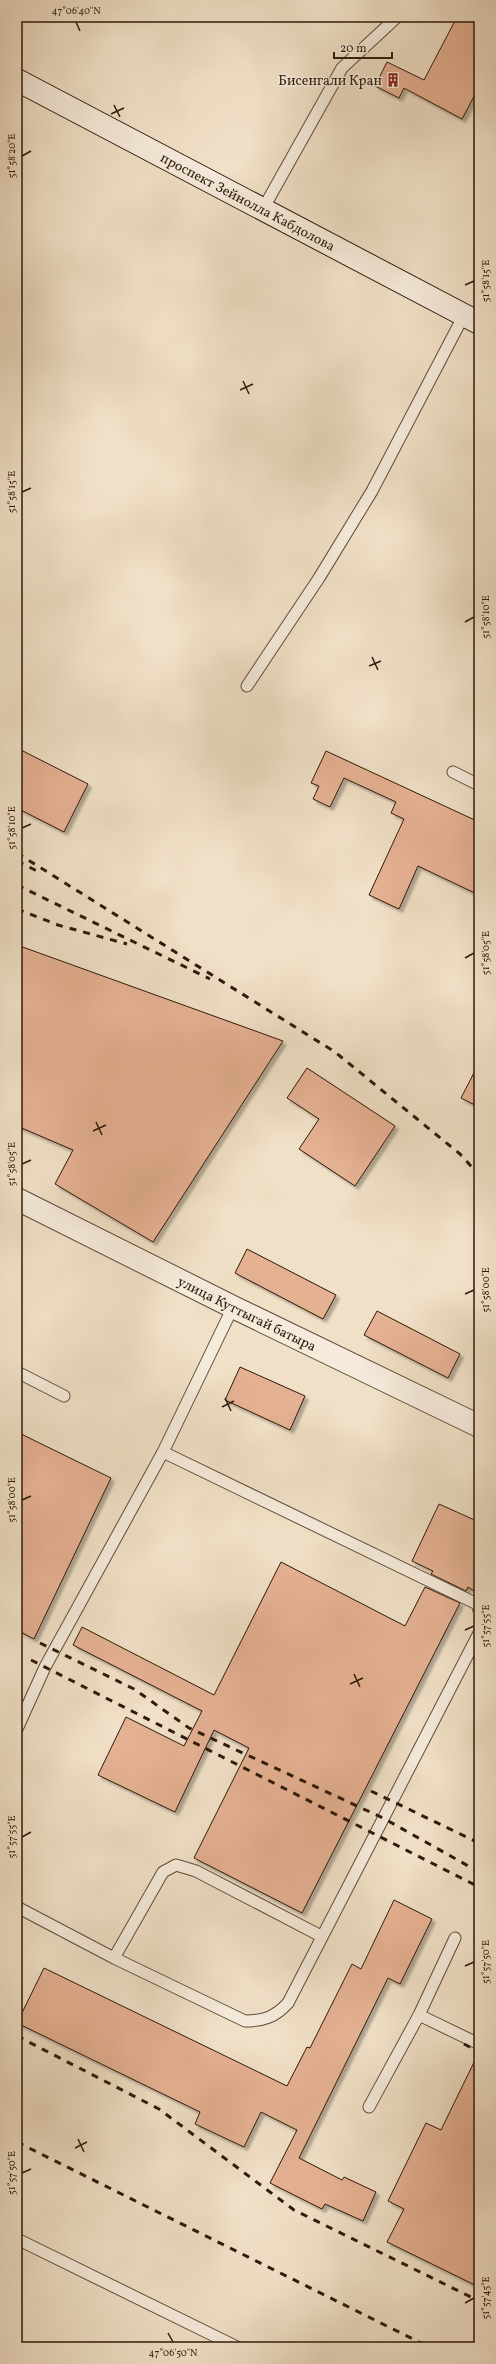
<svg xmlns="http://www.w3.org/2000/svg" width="496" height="2364" font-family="Vollkorn,serif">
<defs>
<filter id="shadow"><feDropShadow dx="3.5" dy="3.5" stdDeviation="1" flood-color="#0004"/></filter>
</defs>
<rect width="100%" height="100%" fill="#f0e0c7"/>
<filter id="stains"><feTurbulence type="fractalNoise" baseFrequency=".005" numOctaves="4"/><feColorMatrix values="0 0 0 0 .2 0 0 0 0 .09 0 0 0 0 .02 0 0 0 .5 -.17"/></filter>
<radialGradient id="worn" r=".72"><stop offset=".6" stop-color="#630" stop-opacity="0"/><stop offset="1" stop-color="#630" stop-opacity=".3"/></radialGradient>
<!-- building -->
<path fill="#e5b193" stroke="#2f190a" filter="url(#shadow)" d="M457,17h22v70l-17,32 -58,-31 -5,10 -24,-12 12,-24 37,18z
M17,748l71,36 -24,48 -47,-24z
M326,751l153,71v73l-61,-29 -19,43 -30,-14 35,-76 -13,-6 5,-11 -52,-24 -14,29 -17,-8 6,-13 -8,-3z
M17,945l266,96 -130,201 -98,-58 18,-34 -56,-24z
M479,1063v44l-18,-9z
M307,1068l88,58 -40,60 -56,-37 20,-30 -32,-21z
M247,1249l89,46 -13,24 -88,-46z
M377,1311l83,43 -12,24 -84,-43z
M240,1367l65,29 -15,34 -65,-30z
M17,1432l94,46 -77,161 -17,-9z
M439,1504l40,18v58l-5,11 -6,-4 -2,4 -35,-17 2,-3 -21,-10z
M281,1562l124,64 20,-39 35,16 -158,310 -108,-55 55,-110 -35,-18 -39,82 -77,-37 28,-58 58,29 18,-35 -129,-66 9,-18 132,68z
M394,1900l38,19 -32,65 -12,-6 -89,180 43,22 2,-3 32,15 -13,29 -38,-17 -3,5 -52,-26 27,-53 -36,-18 -17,35 -49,-23 5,-12 -183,-89 27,-55 243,118 20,-39 3,1 42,-84 9,5z
M479,2052v235l-92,-45 17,-33 -16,-8 38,-78 15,7z"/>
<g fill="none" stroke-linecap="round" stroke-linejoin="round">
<defs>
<path id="service" d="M263,209l79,-141 55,-51
M247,686l72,-108 53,-87 92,-176
M453,772l26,13
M17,1372l47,24
M163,1452l314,152 2,6
M17,1729l28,-62 118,-215 70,-145
M17,1907l97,51 131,63c19,0 30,-4 43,-18l191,-370
M114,1958l49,-86 13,-7 20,6 125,65
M419,2015l60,29
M369,2107l50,-92 36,-77
M17,2239l220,108"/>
<g id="minor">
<path id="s1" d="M17,1199l216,108 246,119"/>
</g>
<g id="secondary">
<path id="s2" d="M17,80l462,243"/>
</g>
</defs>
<!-- service casing -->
<use href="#service" stroke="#5f4b39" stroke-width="13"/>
<!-- minor casing -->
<use href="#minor" stroke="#5f4b39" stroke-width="24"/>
<!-- secondary casing -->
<use href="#secondary" stroke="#2f190a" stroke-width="24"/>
<!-- service -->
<use href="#service" stroke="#f5ebdb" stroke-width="11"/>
<!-- minor -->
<use href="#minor" stroke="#f5ebdb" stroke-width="22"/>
<!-- secondary -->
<use href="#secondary" stroke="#f5ebdb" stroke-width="22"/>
<!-- rail -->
<path stroke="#2f190a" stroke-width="3" stroke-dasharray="7 7" stroke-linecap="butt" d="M17,853l318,199 125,102 19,21
M17,861l20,10
M17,885l193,94
M17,909l41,16 69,19
M40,1643l94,46 55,39 194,90 96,54
M31,1660l448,227
M371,1791l108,52
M17,2036l142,73 135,101 185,91
M464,2044l15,8
M17,2142l412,205"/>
</g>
<!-- ticks -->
<path fill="none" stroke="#2f190a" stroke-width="1.5" d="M76,22l4,9M114,105l6,12M111,114l13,-6M22,156l9,-5M465,285l9,-4M243,381l6,13M240,390l13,-6M22,492l9,-4M465,622l9,-5M372,657l6,13M369,666l12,-5M22,828l9,-4M465,958l9,-5M96,1122l6,13M93,1131l13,-6M22,1164l9,-4M465,1294l9,-4M225,1398l6,13M222,1407l12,-6M22,1500l9,-4M465,1630l9,-4M354,1674l6,13M350,1684l13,-6M22,1837l9,-5M465,1966l9,-4M78,2139l6,13M75,2148l12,-6M22,2173l9,-4M465,2303l9,-5M168,2333l5,9"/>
<!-- icons -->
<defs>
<symbol id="building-bare" viewBox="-9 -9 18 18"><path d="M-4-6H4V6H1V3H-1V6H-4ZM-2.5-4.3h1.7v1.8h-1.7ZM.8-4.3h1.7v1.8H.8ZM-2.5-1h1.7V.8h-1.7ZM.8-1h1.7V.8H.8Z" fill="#8f2418" stroke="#f5ebdb" stroke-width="2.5" paint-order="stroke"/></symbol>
</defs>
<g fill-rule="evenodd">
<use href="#building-bare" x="383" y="70" width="20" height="20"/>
</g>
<g text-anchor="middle" stroke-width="3" stroke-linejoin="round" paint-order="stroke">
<!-- poi labels -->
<g font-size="14" fill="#2f190a" stroke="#f5ebdb" text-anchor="end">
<text x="382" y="85">Бисенгали Кран</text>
</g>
<!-- street labels -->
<g font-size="14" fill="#2f190a" stroke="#f5ebdb">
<text dy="5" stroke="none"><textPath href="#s2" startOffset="261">проспект Зейнолла Кабдолова</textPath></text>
<text dy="5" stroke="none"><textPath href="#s1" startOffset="257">улица Куттыгай батыра</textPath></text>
</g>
</g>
<!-- margin -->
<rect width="496" height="2364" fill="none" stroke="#f0e0c7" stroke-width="44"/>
<!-- scale -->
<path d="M334 52v6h58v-6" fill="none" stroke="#2f190a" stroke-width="2"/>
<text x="340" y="52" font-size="12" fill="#2f190a" stroke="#f5ebdb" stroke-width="3" paint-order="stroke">20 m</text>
<rect x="22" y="22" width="452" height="2320" fill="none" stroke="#2f190a" stroke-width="1.5"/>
<g font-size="10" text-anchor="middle" fill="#2f190a">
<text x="76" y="14">47°06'40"N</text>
<text transform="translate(11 156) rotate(-90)" y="4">51°58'20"E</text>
<text transform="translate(485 281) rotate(-90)" y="4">51°58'15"E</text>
<text transform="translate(11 492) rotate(-90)" y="4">51°58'15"E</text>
<text transform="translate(485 617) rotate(-90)" y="4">51°58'10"E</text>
<text transform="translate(11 828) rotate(-90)" y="4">51°58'10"E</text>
<text transform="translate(485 953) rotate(-90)" y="4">51°58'05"E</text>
<text transform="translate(11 1164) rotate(-90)" y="4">51°58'05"E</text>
<text transform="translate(485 1290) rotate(-90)" y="4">51°58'00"E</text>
<text transform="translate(11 1500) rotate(-90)" y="4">51°58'00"E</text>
<text transform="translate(485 1626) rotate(-90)" y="4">51°57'55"E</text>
<text transform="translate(11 1837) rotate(-90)" y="4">51°57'55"E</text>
<text transform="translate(485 1962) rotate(-90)" y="4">51°57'50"E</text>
<text transform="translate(11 2173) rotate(-90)" y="4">51°57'50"E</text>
<text transform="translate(485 2298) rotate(-90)" y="4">51°57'45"E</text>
<text x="173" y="2356">47°06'50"N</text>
</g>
<rect width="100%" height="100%" filter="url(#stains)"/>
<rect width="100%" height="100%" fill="url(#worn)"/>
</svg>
